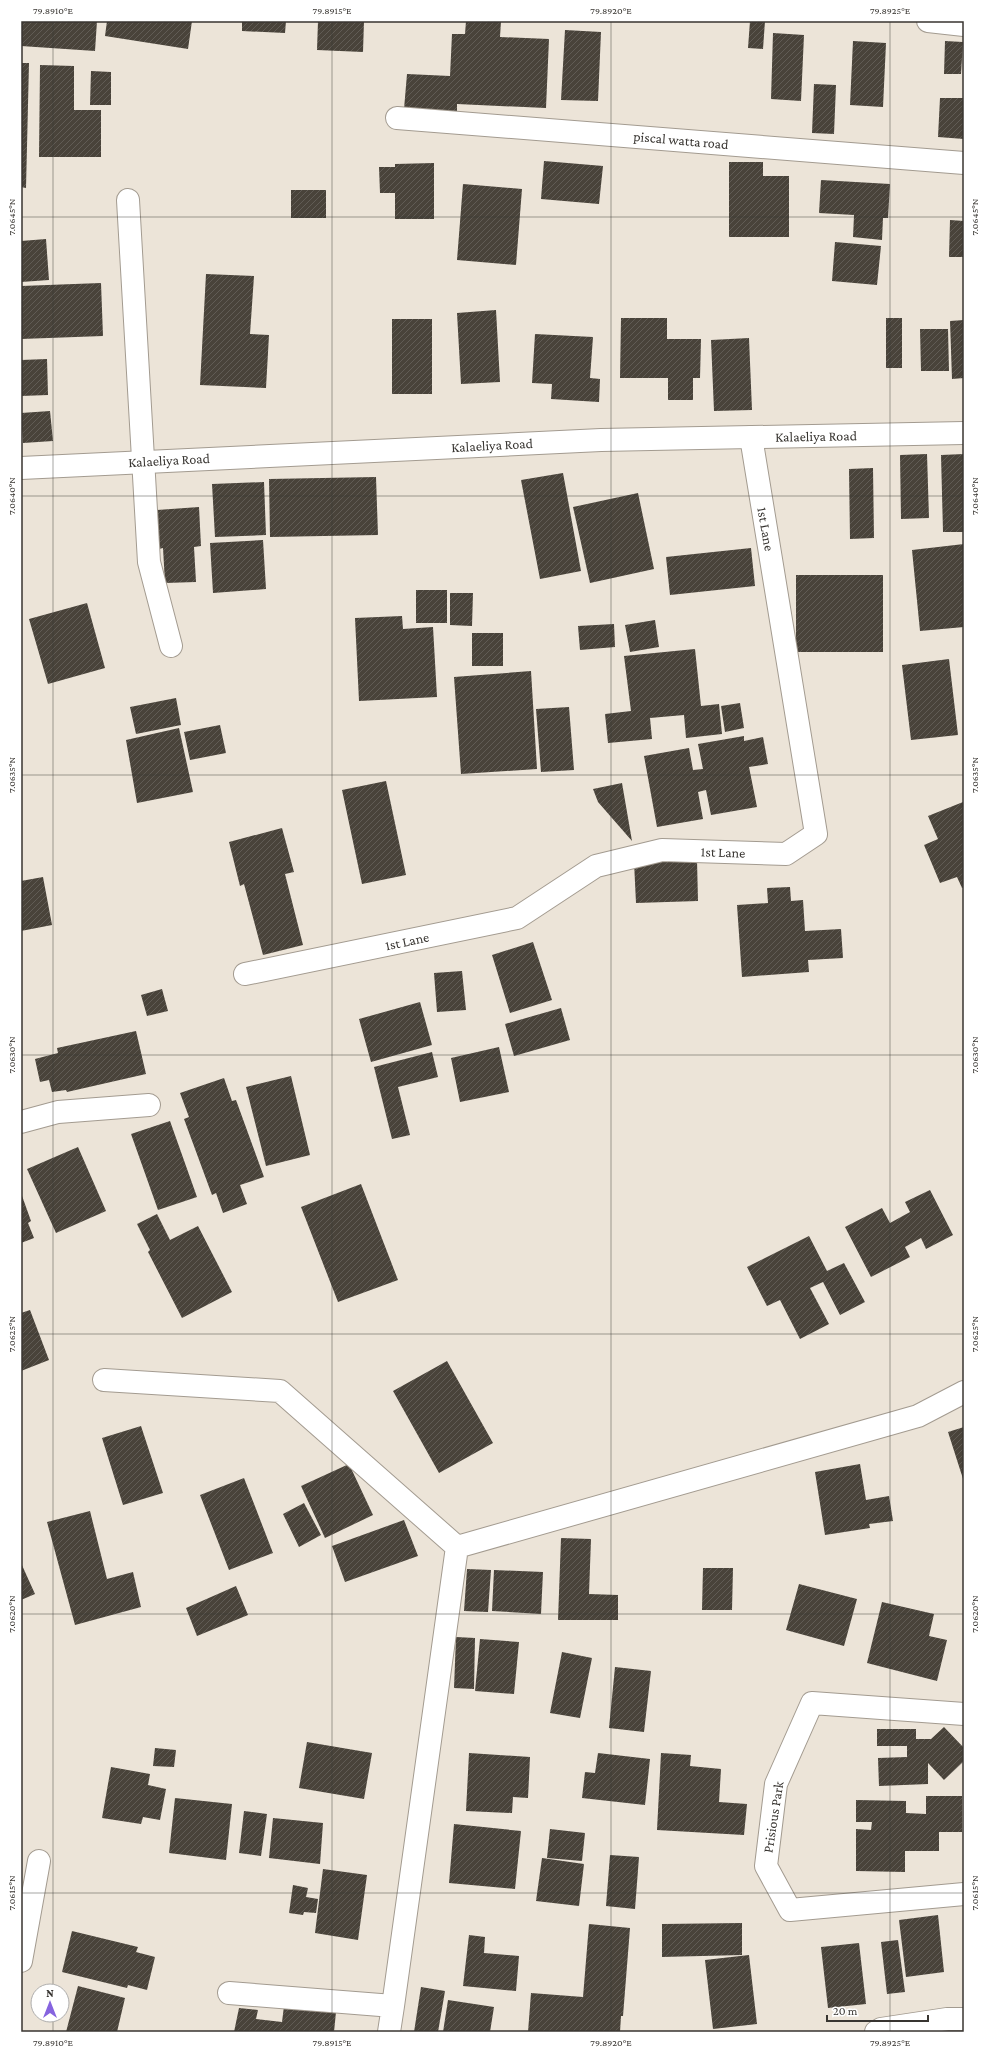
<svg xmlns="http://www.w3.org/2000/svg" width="985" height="2053" font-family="'Crimson Pro',serif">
<defs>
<pattern id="building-hatch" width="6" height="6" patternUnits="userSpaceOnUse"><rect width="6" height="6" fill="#49433a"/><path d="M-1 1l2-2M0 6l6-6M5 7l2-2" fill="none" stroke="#615c55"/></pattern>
</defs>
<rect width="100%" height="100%" fill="#ece4d8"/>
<!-- building -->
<path fill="url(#building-hatch)" d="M21,21h76l-2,30 -74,-5z
M107,21h85l-4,28 -83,-13z
M242,21h44l-1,12 -43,-2z
M318,21h46l-1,31 -46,-2z
M466,21h35l-1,16 49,2 -3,69 -89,-4v8l-53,-3 3,-35 43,2 2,-42h13z
M750,21h15l-2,28 -15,-1z
M565,30l36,2 -3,69 -37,-1z
M773,33l31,2 -3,66 -30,-2z
M853,41l33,2 -3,64 -33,-2z
M945,41l18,1 -2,32h-17z
M21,63h8l-3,125 -5,-1z
M40,65l34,1v44h27v47h-62z
M91,71l20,1v33h-21z
M814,84l22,1 -2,49 -22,-1z
M940,98h24v41l-26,-2z
M544,161l59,5 -4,38 -58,-5z
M729,162h34v14h26v61h-60z
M434,163v56h-39v-26h-15l-1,-26h16v-3z
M821,180l69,4 -2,34h-5l-1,22 -29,-3 1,-22 -35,-2z
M463,184l59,5 -6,76 -59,-5z
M291,190h35v28h-35z
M950,220l14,1v36h-15z
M46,239l3,41 -28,2v-41z
M835,242l46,4 -4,39 -45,-4z
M206,274l48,2 -4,58 19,1 -3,53 -66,-3z
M101,283l2,53 -82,3v-53z
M496,310l4,72 -39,2 -4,-71z
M621,318h46v21h34l-1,39h-7v22h-25v-22h-48z
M886,318h16v50h-16z
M392,319h40v75h-40z
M964,320v58l-12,1 -2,-58z
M920,329h28l1,42h-28z
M535,334l58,3 -3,41 10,1 -1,23 -48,-3 1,-15 -20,-1z
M749,338l3,72 -38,1 -3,-71z
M47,359l1,36 -27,1v-36z
M50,411l3,30 -30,2 -2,-30z
M927,454l2,64 -28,1 -1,-64z
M964,454v78h-21l-2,-77z
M873,468l1,70 -24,1 -1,-70z
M563,473l18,98 -41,8 -19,-99z
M376,477l2,58 -108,2 -1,-58z
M264,482l2,53 -51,2 -3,-53z
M638,493l16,76 -64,14 -17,-76z
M199,507l2,39 -7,1 2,35 -31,1 -2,-35 -4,1 -2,-39z
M263,540l3,49 -53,4 -3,-50z
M964,544v83l-44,4 -8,-81z
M751,548l4,38 -85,9 -4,-38z
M796,575h87v77h-87z
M416,590h31v33h-31z
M450,593h23l-1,33 -22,-1z
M87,603l18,65 -57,16 -19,-65z
M402,616l1,13 30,-2 4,70 -78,4 -4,-83z
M655,620l4,27 -29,5 -5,-27z
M614,624l1,23 -35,3 -2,-24z
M472,633h31v33h-31z
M695,649l6,57 18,-2 3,30 -36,4 -2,-23 -34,3 2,21 -44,4 -3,-29 26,-3 -7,-55z
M949,659l9,76 -47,5 -9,-75z
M531,671l6,98 -76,5 -7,-97z
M176,698l5,27 -45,9 -6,-27z
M740,703l4,25 -19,4 -4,-26z
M569,707l5,63 -33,2 -5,-63z
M220,725l6,28 -36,7 -6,-28z
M179,728l14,64 -56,11 -11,-63z
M744,736v5l19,-4 5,27 -19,3 8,40 -46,8 -5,-25 -8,2 5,27 -46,8 -13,-71 45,-8 4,22 10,-1 -5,-25z
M386,781l20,94 -44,9 -20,-94z
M622,783l10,58 -34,-39 -5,-13z
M963,802l1,85 -2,1 -5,-11 -17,6 -16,-38 14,-6 -10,-23z
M282,828l12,44 -9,2 18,71 -40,10 -19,-71 -4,2 -11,-44z
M697,860l1,41 -62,2 -2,-41z
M43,877l9,48 -31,6v-50z
M790,887l1,14 12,-1 2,31 36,-2 2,29 -35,2 1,12 -67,5 -5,-72 31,-2 -1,-15z
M533,942l19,58 -42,13 -18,-58z
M462,971l4,39 -29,2 -3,-39z
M162,989l6,22 -21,5 -6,-21z
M420,1002l12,43 -61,17 -12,-43z
M561,1008l9,32 -56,16 -9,-32z
M136,1031l10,43 -79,18 -1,-2 -14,2 -3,-12 -9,2 -5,-23 23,-6 -1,-5z
M499,1047l10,45 -49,10 -9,-44z
M432,1052l6,25 -40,10 12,48 -18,4 -18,-72z
M291,1076l19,79 -44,11 -20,-79z
M224,1078l8,23 4,-1 28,77 -24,8 7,19 -24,9 -7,-20 -4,2 -28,-76 5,-2 -9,-24z
M170,1121l27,76 -39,13 -27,-76z
M78,1147l28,64 -50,22 -29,-64z
M361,1184l37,96 -60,22 -37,-95z
M930,1190l23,45 -27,14 -5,-11 -16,9 5,10 -39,20 -26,-50 37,-19 8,15 20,-11 -5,-10z
M21,1193l10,28 -3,2 6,15 -13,5z
M157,1214l13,26 28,-14 34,66 -50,26 -34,-66 2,-2 -13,-26z
M809,1236l18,35 17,-8 21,39 -25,13 -17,-33 -13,6 19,36 -29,15 -20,-39 -13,6 -20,-39z
M30,1310l19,50 -28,11v-58z
M447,1361l46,82 -54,30 -46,-82z
M141,1426l22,67 -40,12 -21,-67z
M964,1427v55l-16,-50z
M349,1464l24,51 -48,23 -24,-52z
M860,1464l6,36 23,-4 4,25 -24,3 1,4 -45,7 -10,-63z
M244,1478l29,75 -44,17 -29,-75z
M304,1503l17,32 -22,12 -16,-33z
M90,1511l17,68 26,-7 8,35 -66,18 -28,-103z
M404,1520l14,36 -73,26 -13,-36z
M561,1538l30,1 -2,55 29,1v25h-60z
M21,1563l14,31 -14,6z
M703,1568h30l-1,42h-30z
M467,1569l24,1 -3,42 -24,-1z
M494,1570l49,2 -2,42 -49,-3z
M799,1584l58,15 -13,47 -58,-16z
M236,1586l12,29 -51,21 -11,-28z
M882,1602l52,12 -5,22 18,4 -10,41 -70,-18z
M456,1637l19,1 -1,51 -20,-1z
M480,1639l39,3 -5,52 -39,-3z
M562,1652l30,6 -12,60 -30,-5z
M615,1667l36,4 -7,61 -35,-4z
M944,1727l20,21v13l-20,19 -16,-17v21l-49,2 -1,-28 29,-1v-11h-30v-17h39v10h15z
M307,1742l65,11 -8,46 -65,-11z
M155,1748l21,2 -2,17 -21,-1z
M469,1753l61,4 -2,41 -15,-1 -1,16 -46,-2z
M598,1753l52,6 -5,46 -63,-7 3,-26 10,1z
M661,1753l30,2 -1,11 31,3 -2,33 28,2 -3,31 -87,-5z
M111,1767l39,7 -2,11 18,4 -6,31 -17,-3 -2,7 -39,-6z
M926,1796h36v36h-23v19h-34v21l-49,-1v-42l15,1 1,-8h-16v-22l50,1v12l20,1z
M175,1798l57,6 -6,56 -57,-7z
M244,1811l23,3 -6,42 -22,-3z
M273,1818l50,5 -3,41 -51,-6z
M454,1824l67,7 -6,58 -66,-6z
M550,1829l35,4 -3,28 -35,-3z
M610,1855l29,2 -4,52 -29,-3z
M542,1858l42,6 -5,42 -43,-5z
M323,1869l44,6 -9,65 -43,-7z
M293,1885l15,3 -2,9 12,2 -2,14 -12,-1 -1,3 -14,-2z
M938,1915l6,57 -38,5 -7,-57z
M742,1923v32l-80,2v-33z
M589,1924l41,4 -7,88h-2l-1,16h-92l3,-39 52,4z
M72,1931l66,16 -2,5 19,5 -8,33 -19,-5 -1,3 -65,-16z
M469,1935l16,2 -1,16 35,3 -3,35 -53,-5z
M898,1940l7,52 -18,2 -6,-52z
M859,1943l7,61 -38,4 -7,-61z
M749,1955l8,69 -44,5 -8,-69z
M78,1986l47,12 -8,34h-51z
M421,1987l24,4 -7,41h-24z
M448,2000l46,7 -4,25h-47z
M284,2006l52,6 -2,20h-100l5,-24 19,2 -2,9 26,3z"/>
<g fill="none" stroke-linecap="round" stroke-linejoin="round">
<defs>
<path id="minor" d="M928,21l36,4
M397,118l567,45
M128,200l21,362 22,84
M245,974l272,-56 79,-52 66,-16 124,4 30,-20 -65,-397
M21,1122l37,-10 91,-7
M104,1380l176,11 177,156
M964,1714l-152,-11 -36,81 -10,82 24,44 174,-16
M21,1961l18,-100
M229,1993l164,13 64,-459 461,-131 46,-24
M389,2032l4,-26
M876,2032l5,-3 66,-10h17"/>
<path id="tertiary" d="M21,468l580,-28 363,-7"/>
</defs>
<!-- minor casing -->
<use href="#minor" stroke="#a39b90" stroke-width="24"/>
<!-- tertiary casing -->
<use href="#tertiary" stroke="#a39b90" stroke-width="24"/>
<!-- minor -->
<use href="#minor" stroke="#fff" stroke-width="22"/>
<!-- tertiary -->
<use href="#tertiary" stroke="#fff" stroke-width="22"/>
</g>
<!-- ticks -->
<path fill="none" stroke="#383531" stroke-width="1" stroke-opacity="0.45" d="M53,21v1970M332,21v2011M611,21v2011M890,21v2011M21,217h943M21,496h943M21,775h943M21,1055h943M21,1334h943M21,1614h943M21,1893h943M53,2015v17"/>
<g text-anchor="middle" stroke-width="4" stroke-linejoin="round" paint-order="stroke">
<!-- street labels -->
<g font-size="14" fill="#383531" stroke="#fff">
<text transform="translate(681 140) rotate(5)" y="5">piscal watta road</text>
<text transform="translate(816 436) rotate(-1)" y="5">Kalaeliya Road</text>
<text transform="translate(492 445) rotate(-3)" y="5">Kalaeliya Road</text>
<text transform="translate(169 460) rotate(-3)" y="5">Kalaeliya Road</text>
<text transform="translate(766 529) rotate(80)" y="5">1st Lane</text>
<text transform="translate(723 852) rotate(2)" y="5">1st Lane</text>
<text transform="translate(407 941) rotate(-12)" y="5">1st Lane</text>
<text transform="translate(773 1817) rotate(-81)" y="5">Prisious Park</text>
</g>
</g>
<!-- border -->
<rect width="985" height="2053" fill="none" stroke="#ffffff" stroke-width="44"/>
<!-- north arrow -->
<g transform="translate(50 2003)"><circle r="19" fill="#ffffff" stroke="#afaead"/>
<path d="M0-3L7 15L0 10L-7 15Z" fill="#8664df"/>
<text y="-6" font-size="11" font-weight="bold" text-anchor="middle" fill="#383531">N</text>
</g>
<!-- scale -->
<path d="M827 2015v6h101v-6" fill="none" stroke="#383531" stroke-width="2"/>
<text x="833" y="2015" font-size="12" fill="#383531" stroke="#ffffff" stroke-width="3" paint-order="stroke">20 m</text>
<rect x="22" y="22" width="941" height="2009" fill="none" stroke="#383531" stroke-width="1.5"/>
<g font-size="10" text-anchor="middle" fill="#383531">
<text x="53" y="14">79.8910°E</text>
<text x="332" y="14">79.8915°E</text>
<text x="611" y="14">79.8920°E</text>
<text x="890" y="14">79.8925°E</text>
<text transform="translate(11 217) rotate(-90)" y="4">7.0645°N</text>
<text transform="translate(974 217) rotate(-90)" y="4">7.0645°N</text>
<text transform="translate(11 496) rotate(-90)" y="4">7.0640°N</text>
<text transform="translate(974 496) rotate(-90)" y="4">7.0640°N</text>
<text transform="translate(11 775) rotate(-90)" y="4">7.0635°N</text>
<text transform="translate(974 775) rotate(-90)" y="4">7.0635°N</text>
<text transform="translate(11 1055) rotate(-90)" y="4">7.0630°N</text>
<text transform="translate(974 1055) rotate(-90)" y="4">7.0630°N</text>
<text transform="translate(11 1334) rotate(-90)" y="4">7.0625°N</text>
<text transform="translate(974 1334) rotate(-90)" y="4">7.0625°N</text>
<text transform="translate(11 1614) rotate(-90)" y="4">7.0620°N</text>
<text transform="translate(974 1614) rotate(-90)" y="4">7.0620°N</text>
<text transform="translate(11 1893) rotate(-90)" y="4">7.0615°N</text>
<text transform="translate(974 1893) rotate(-90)" y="4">7.0615°N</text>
<text x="53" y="2046">79.8910°E</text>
<text x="332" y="2046">79.8915°E</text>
<text x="611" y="2046">79.8920°E</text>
<text x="890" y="2046">79.8925°E</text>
</g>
</svg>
